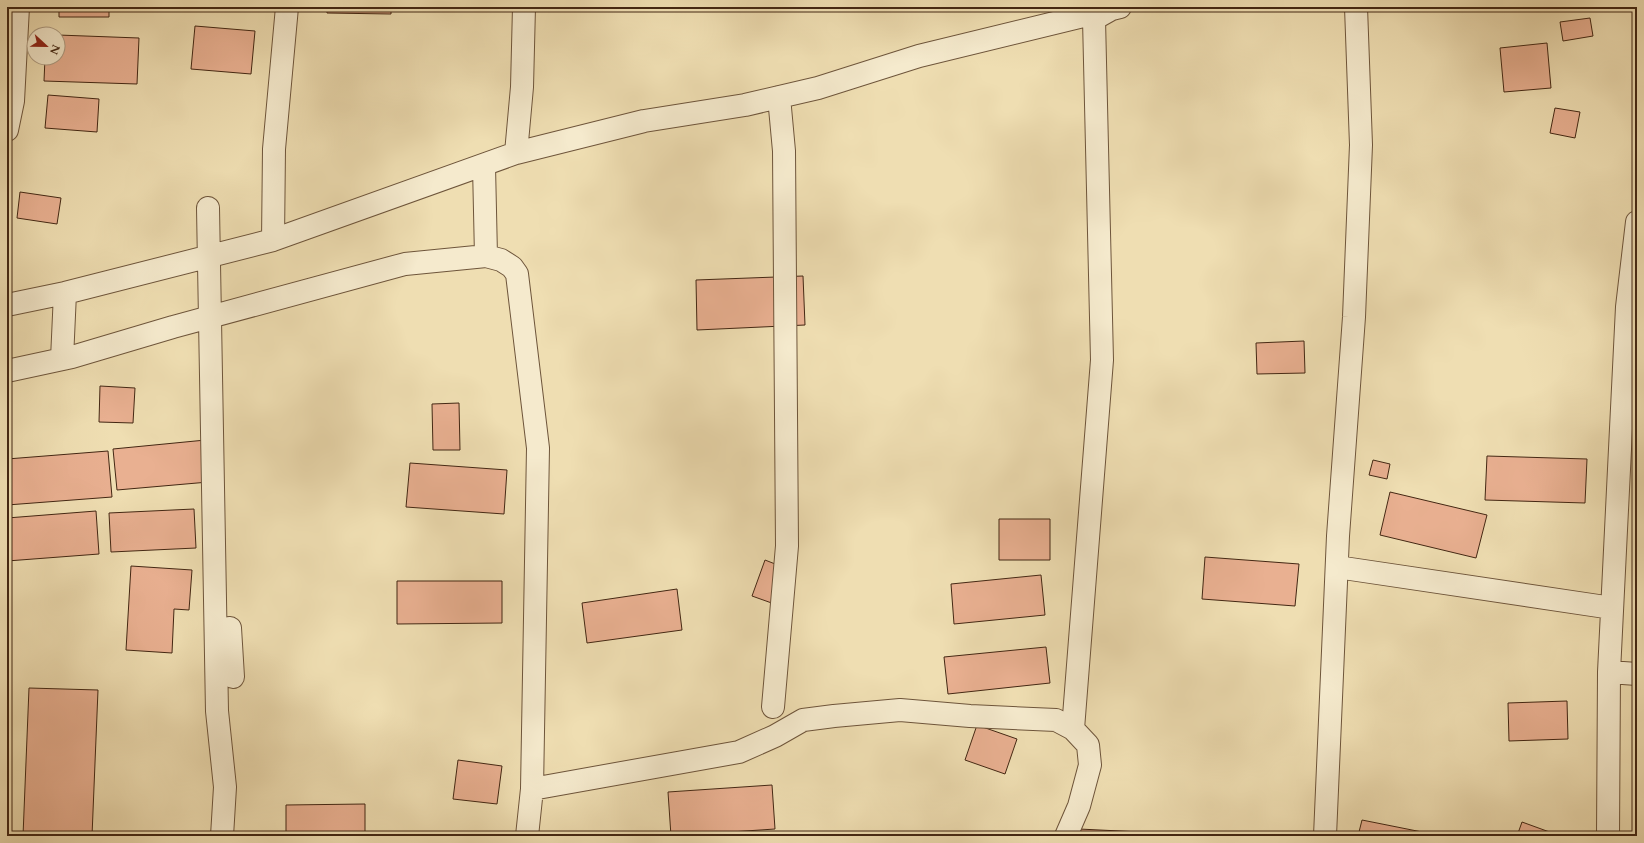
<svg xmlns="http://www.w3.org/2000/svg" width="1644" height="843" font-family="Cardo,serif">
<rect width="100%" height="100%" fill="#efdeb2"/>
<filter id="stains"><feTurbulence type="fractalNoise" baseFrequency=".005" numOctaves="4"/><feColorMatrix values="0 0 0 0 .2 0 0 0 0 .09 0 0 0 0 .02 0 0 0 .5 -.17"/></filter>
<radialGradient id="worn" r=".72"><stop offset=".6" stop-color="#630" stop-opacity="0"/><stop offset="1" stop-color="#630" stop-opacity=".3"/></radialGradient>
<!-- building -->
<path fill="#e9b091" stroke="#432713" d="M59,7h50v10h-50z
M327,7h64v7l-64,-1z
M1590,18l3,18 -30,5 -3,-19z
M195,26l60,5 -4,43 -60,-5z
M58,35l81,3 -2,46 -93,-3 1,-23h13z
M1547,43l4,45 -47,4 -4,-44z
M48,95l51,4 -2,33 -52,-4z
M1555,108l25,4 -5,26 -25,-5z
M20,192l41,6 -4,26 -40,-6z
M803,276l2,49 -108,5 -1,-50z
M1304,341l1,32 -48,1 -1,-31z
M100,386l35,2 -2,35 -34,-1z
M459,403l1,47h-27l-1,-46z
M216,439l4,42 -103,9 -4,-41z
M108,451l4,46 -105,8v-46z
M1487,456l100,3 -2,44 -100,-3z
M1373,460l17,4 -3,15 -18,-4z
M410,463l97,7 -3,44 -98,-7z
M1390,492l97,23 -11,43 -96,-23z
M194,509l2,39 -85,4 -2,-39z
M96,511l3,43 -92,7v-43z
M999,519h51v41h-51z
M1205,557l94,7 -4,42 -93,-7z
M765,560l28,11 -13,35 -28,-10z
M131,566l61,4 -3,40 -15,-1 -2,44 -46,-3z
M1041,575l4,40 -91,9 -3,-40z
M397,581h105v42l-105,1z
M677,589l5,41 -95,13 -5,-40z
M1046,647l4,36 -102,11 -4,-37z
M29,688l69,2 -6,146h-69z
M1567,701l1,38 -59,2 -1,-38z
M977,725l40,14 -12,35 -40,-14z
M458,760l44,6 -5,38 -44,-5z
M772,785l3,44 -104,7 -3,-44z
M365,804v32h-79v-31z
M7,814h1l2,22h-3z
M1362,820l80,16h-84z
M1522,822l33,12 -1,2h-37z
M1079,829l103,5v2h-103z"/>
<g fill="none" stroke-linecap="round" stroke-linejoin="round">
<defs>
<path id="minor" d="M7,130l6,-29 5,-94
M516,153l6,-66 2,-80
M484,166l2,90
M208,208l9,503 8,76 -3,49
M273,240l1,-91 13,-142
M7,305l58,-12 208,-53 243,-87 128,-32 101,-16 73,-17 101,-32 201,-49
M62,359l3,-66
M7,371l65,-14 101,-30 232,-63 81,-8 15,4 11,7 5,7 21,174 -6,341 207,-37 36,-16 28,-16 31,-4 66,-6 70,6 86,4 17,9 15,16 2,20 -11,41 -13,30
M1337,567l275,41
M230,628l3,49
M1609,672l28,2
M773,707l14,-161 -3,-395 -5,-54
M1073,729l29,-369 -8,-341 16,-9
M527,836l5,-47
M1325,836l13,-300 16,-219 7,-172 -5,-138
M1608,836l1,-164 18,-365 10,-85"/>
</defs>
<!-- minor casing -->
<use href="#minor" stroke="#6e553b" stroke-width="24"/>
<!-- minor -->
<use href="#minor" stroke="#f5eacd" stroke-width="22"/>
</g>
<!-- margin -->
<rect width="1644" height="843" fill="none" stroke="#efdeb2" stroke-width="24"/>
<rect x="8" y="8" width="1628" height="827" fill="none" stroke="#432713" stroke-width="2"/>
<rect x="12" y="12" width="1620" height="819" fill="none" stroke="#432713"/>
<!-- north arrow -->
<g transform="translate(46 46) rotate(112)"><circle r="19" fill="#f5eacd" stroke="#ae9c83"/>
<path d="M0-3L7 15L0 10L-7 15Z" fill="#8f2418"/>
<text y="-6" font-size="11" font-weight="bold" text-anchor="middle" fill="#432713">N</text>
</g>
<rect width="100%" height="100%" filter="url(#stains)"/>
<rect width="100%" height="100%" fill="url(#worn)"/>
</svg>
